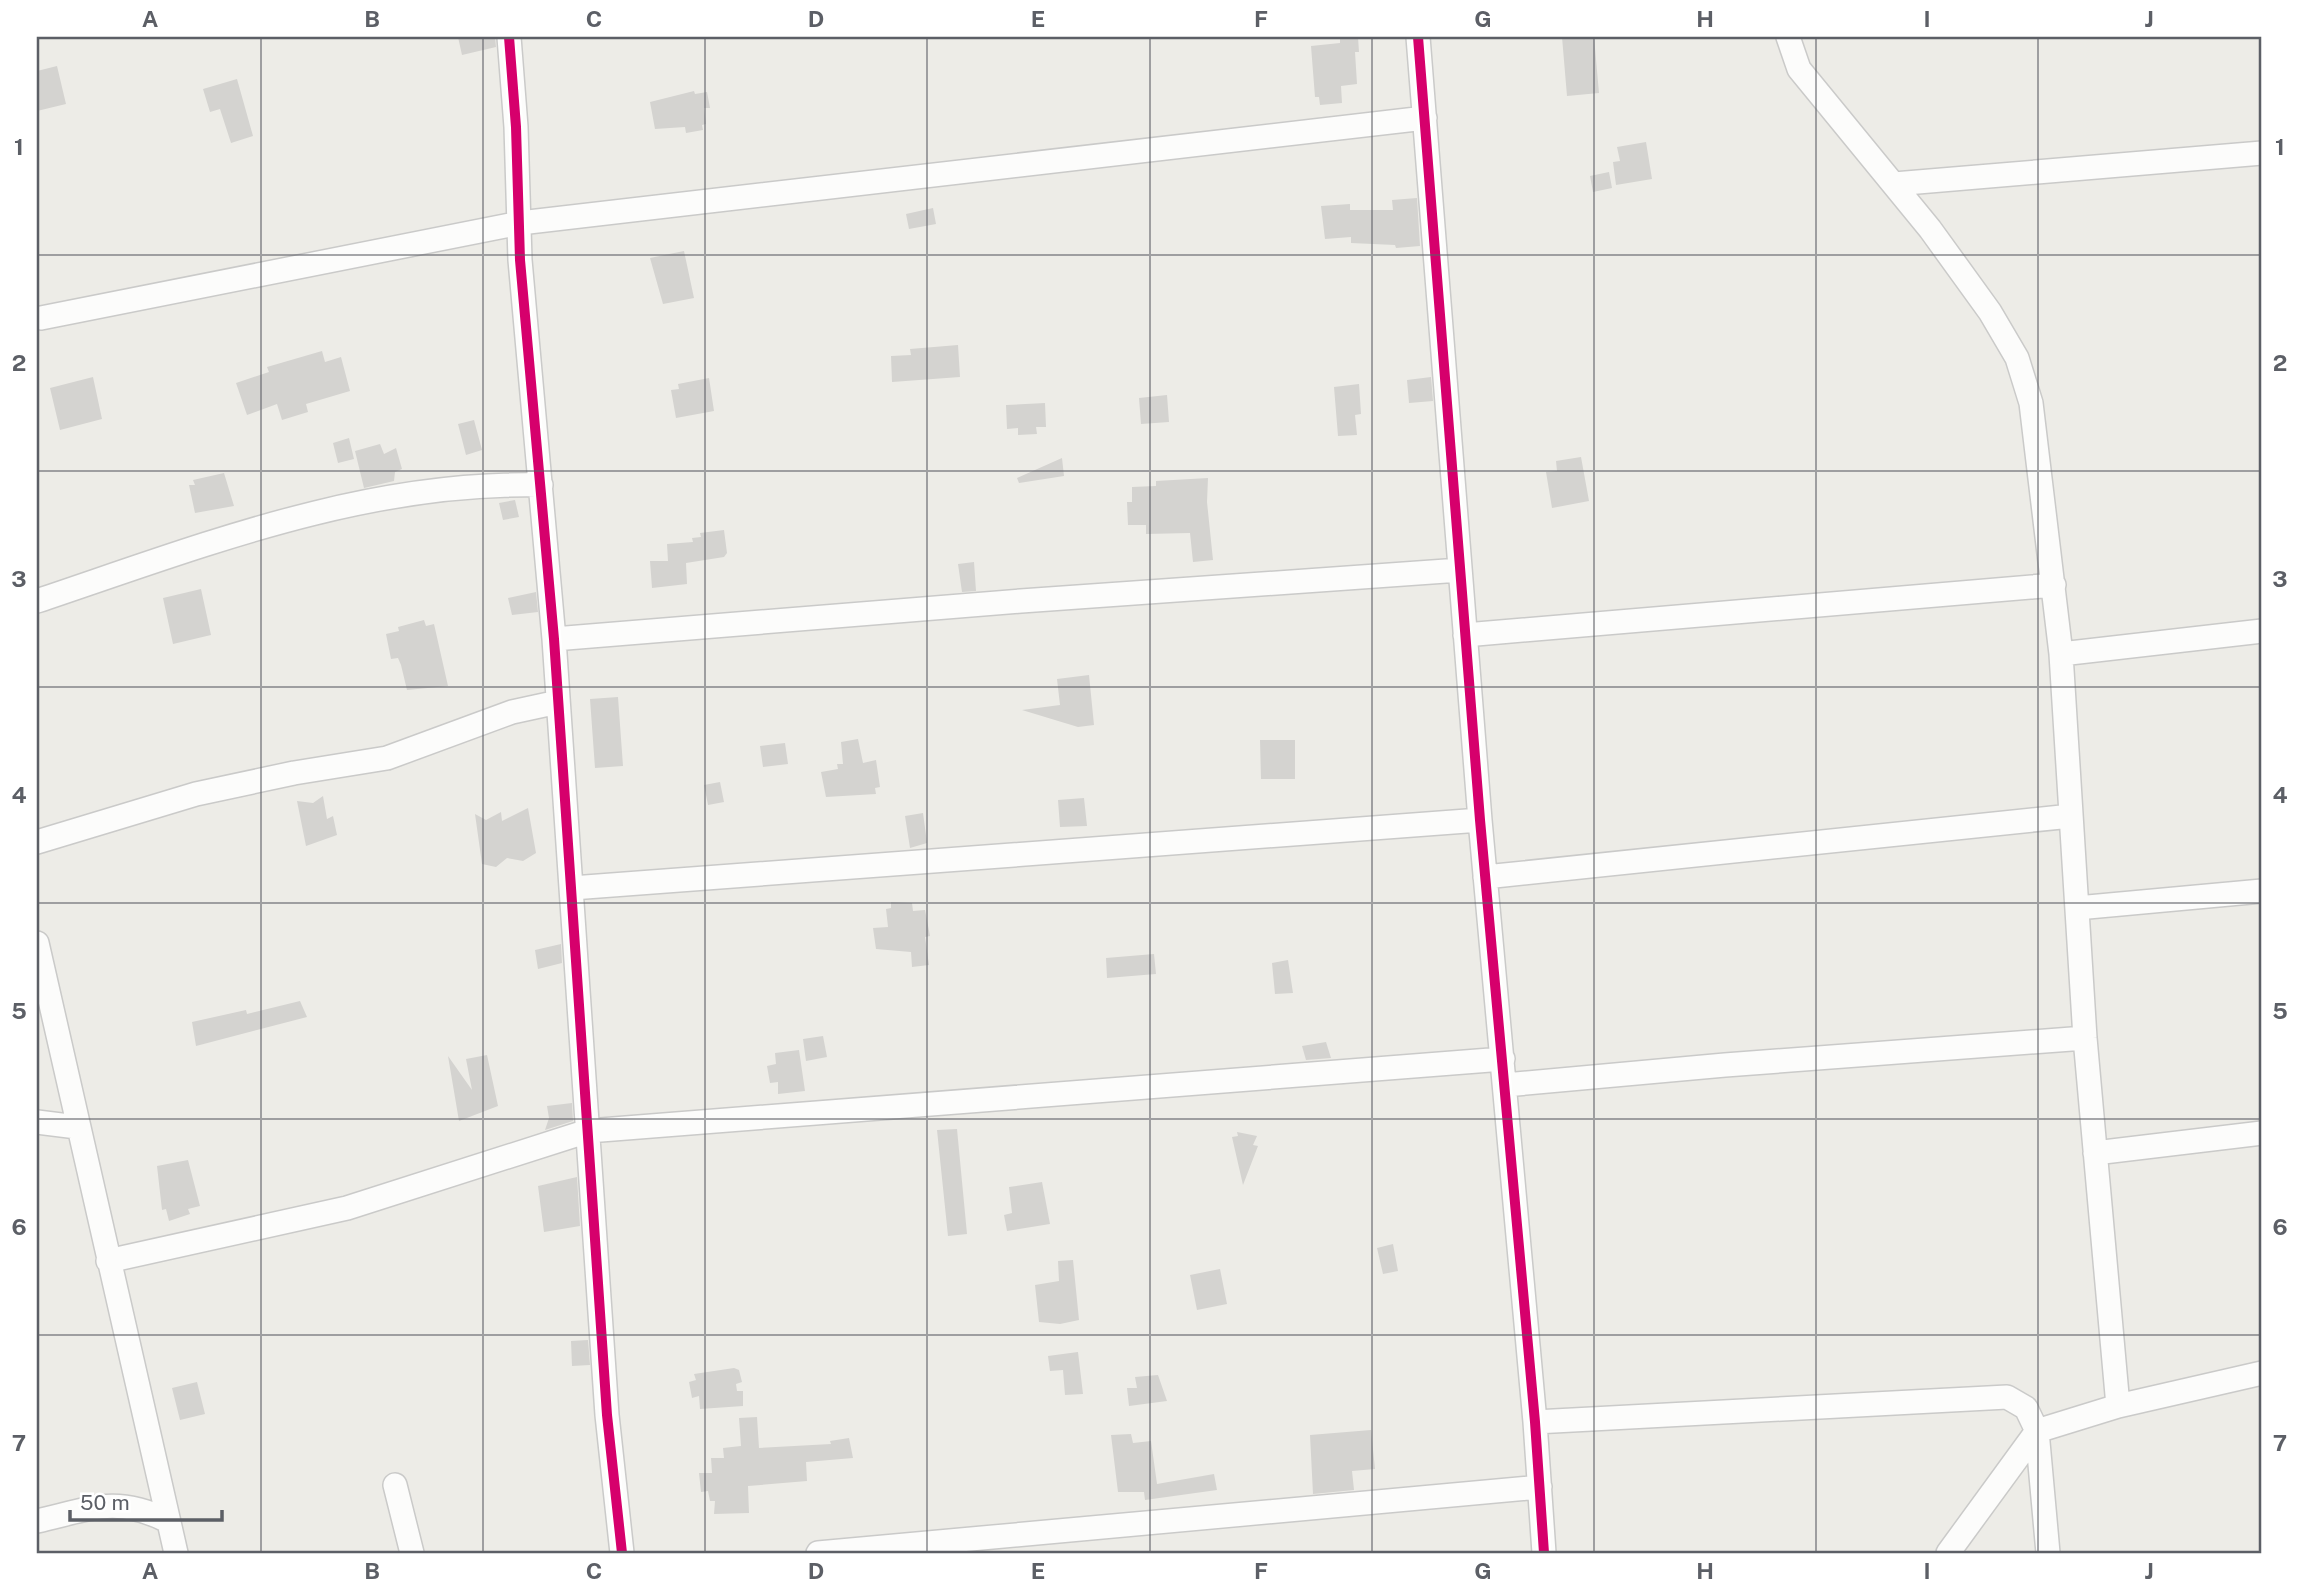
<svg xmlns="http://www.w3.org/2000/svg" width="2299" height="1590" font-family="'Public Sans',sans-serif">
<rect width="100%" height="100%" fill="#edece7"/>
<!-- building -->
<path fill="#d4d3d0" d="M458,37h37l1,10 -34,8z
M1340,37h18l1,15h-4l2,32 -16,2 1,17 -22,2 -1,-8h-4l-4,-51 29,-3z
M1562,37h32l5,56 -32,3z
M57,66l9,38 -29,7v-40z
M237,79l16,57 -22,7 -11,-34 -10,3 -7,-23z
M694,91l1,3 12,-2 3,16h-6l2,16 -4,1 1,5 -17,3 -1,-6 -30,2 -5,-27z
M1646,142l6,37 -36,6 -3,-23 7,-1 -3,-14z
M1609,172l3,16 -19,4 -3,-16z
M1417,198l3,48 -24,2 -1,-3 -44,-2v-6l-26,2 -4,-33 29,-2v6h43l-1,-10z
M933,208l3,16 -27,5 -3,-15z
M684,251l10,47 -31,6 -13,-46z
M958,345l2,32 -68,5 -1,-26 20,-1 -1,-6z
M322,351l3,11 16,-5 9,34 -44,13 2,8 -26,8 -5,-16 -30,11 -11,-32 33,-11 -2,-5z
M93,377l9,42 -42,11 -10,-42z
M1431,377l2,24 -24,2 -2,-23z
M709,378l5,33 -38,7 -5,-28 8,-1 -1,-5z
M1359,384l2,30 -6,1 2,20 -19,1 -4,-49z
M1167,395l2,27 -28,2 -2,-26z
M1045,403l1,24h-10l1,7 -19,1v-7l-11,1 -1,-24z
M474,420l8,30 -16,5 -8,-31z
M349,438l5,21 -16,4 -5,-20z
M380,444l4,10 12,-6 6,21 -7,3 -1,9 -30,7 -9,-37z
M1581,457l8,44 -37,7 -6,-36 11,-1 -1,-10z
M1062,458l2,18 -45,7 -2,-5z
M224,473l10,33 -39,7 -6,-28h6l-2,-5z
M1208,478l-1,24 6,58 -20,2 -3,-29 -44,1v-9h-18l-1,-23h5v-15l24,-1v-5z
M515,500l4,17 -16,3 -4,-17z
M724,530l3,23 -3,4 -38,6 1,21 -35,4 -2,-27h18l-1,-17 26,-2 -1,-4 9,-1 -1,-4z
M974,562l2,29 -14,1 -4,-28z
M201,589l10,46 -38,9 -10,-46z
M536,592l2,20 -26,3 -4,-17z
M424,620l2,6 8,-2 14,62 -41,4 -6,-25 -3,-7 -7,1 -5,-25 13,-3 -1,-4z
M1089,675l5,50 -16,2 -56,-17 38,-5 -3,-26z
M618,697l5,69 -28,2 -5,-69z
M858,739l5,24 13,-3 4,27 -5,1 1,6 -50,3 -5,-25 17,-3 -1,-5h6l-2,-22z
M1260,740h35v39h-34z
M785,743l3,21 -25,3 -3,-21z
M720,782l4,20 -16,3 -4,-20z
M323,796l4,23 6,-3 4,19 -31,11 -9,-45 16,2z
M1084,798l3,28 -27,1 -2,-27z
M528,808l8,45 -13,8 -16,-3 -11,9 -14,-3 -7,-50 11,6 15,-8 1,9z
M923,813l4,30 -17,5 -5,-32z
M891,902l21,1 1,8 12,-1 5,26 -5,1 4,28 -17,2 -1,-15 -35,-3 -3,-21 15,-1 -2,-18 5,-1z
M561,944l1,19 -24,6 -3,-19z
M1154,954l2,20 -49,4 -1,-20z
M1288,960l5,33 -18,1 -3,-31z
M300,1001l7,16 -111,29 -4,-24 54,-12 1,4z
M823,1036l4,21 -21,4 -3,-22z
M1326,1042l5,16 -25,2 -4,-14z
M799,1050l6,41 -27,3v-12l-8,1 -3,-17 9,-2 -1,-11z
M487,1055l11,51 -39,15 -11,-65 24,34 -6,-31z
M572,1103l1,18 -28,9 4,-12 -2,-12z
M957,1129l10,105 -19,2 -11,-106z
M1237,1132l20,4 -4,9 5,1 -15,39 -11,-48 6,-1z
M188,1160l12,46 -12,3 2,5 -21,7 -3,-12 -4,1 -5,-44z
M577,1177l3,49 -36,6 -6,-46z
M1042,1182l8,42 -43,7 -3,-16 8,-2 -3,-26z
M1393,1244l5,27 -15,3 -6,-26z
M1073,1260l6,60 -19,4 -21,-2 -4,-37 24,-4 -1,-20z
M1220,1269l7,35 -30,6 -7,-35z
M588,1340l2,25 -18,1 -1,-25z
M1078,1352l5,42 -18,1 -2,-25 -13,1 -2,-15z
M734,1368l5,2 3,12 -6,2 1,7h6v15l-43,3 -1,-13 -7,2 -3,-16 7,-2 -2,-6z
M1158,1375l9,26 -38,5 -2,-18h10l-2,-11z
M197,1382l8,32 -25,6 -8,-32z
M757,1417l2,31 72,-4 -1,-3 19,-3 4,20 -47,4 1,19 -59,5 1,27 -35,1 1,-13h-5l-2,-10 -7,1 -2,-19h13l-1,-15h13l-1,-10 18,-2 -2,-28z
M1371,1430l4,39 -23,2 2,19 -41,4 -3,-59z
M1131,1434l2,9 18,-2 6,43 57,-10 3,16 -72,10 -1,-8h-26l-7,-57z"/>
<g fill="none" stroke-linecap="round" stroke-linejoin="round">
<defs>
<path id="minor" d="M509,37l7,90 4,133 34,379 53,776 15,138
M1418,37l62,783 55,602 9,131
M1788,37l11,32 131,160 60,83 27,46 14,45 30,251 24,384 33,368
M1894,184l368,-31
M41,318l479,-95 905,-105
M37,601c164,-55 328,-120 504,-116
M1465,635l589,-50
M554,639l467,-38 439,-31
M2061,654l201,-23
M37,842l159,-48 98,-21 93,-15 125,-46 46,-10
M1485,877l586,-61
M572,888l908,-68
M2077,908l185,-17
M37,943l139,610
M1505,1085l220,-20 360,-27
M37,1122l40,5
M2095,1153l167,-20
M108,1261l239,-53 241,-77 915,-72
M1535,1422l472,-25 19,11 11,23 11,122
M395,1485l17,68
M37,1521c53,-12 79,-26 131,0
M818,1553l722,-66
M1948,1553l89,-122 81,-25 144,-33"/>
</defs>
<!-- minor casing -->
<use href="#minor" stroke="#cacac9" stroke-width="26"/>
<!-- minor -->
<use href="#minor" stroke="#fcfcfb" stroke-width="23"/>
<defs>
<path id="cycleway" d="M509,37l7,90 4,133 34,379 53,776 15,138
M1418,37l62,783 55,602 9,131"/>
</defs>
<!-- cycleway casing -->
<use href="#cycleway" stroke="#fff" stroke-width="15"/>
<!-- cycleway -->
<use href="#cycleway" stroke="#d6006c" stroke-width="10"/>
</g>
<!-- grid -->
<path fill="none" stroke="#5c5f66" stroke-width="2" stroke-opacity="0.55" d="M261,37v1516M483,37v1516M705,37v1516M927,37v1516M1150,37v1516M1372,37v1516M1594,37v1516M1816,37v1516M2038,37v1516M37,255h2225M37,471h2225M37,687h2225M37,903h2225M37,1119h2225M37,1335h2225"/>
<!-- border -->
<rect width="2299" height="1590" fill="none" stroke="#ffffff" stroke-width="77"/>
<!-- scale -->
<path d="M70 1510v10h152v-10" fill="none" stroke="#5c5f66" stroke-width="3.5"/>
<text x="80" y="1510" font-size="21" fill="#5c5f66" stroke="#ffffff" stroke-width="5" paint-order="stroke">50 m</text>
<rect x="38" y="38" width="2222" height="1514" fill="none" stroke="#5c5f66" stroke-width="2.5"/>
<g font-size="23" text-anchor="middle" font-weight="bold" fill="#5c5f66">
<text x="150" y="27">A</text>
<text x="372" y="27">B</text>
<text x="594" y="27">C</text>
<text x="816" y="27">D</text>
<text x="1038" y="27">E</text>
<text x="1261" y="27">F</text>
<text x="1483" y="27">G</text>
<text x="1705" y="27">H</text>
<text x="1927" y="27">I</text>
<text x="2149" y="27">J</text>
<text x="19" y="155">1</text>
<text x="2280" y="155">1</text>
<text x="19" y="371">2</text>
<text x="2280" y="371">2</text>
<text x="19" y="587">3</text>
<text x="2280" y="587">3</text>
<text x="19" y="803">4</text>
<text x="2280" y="803">4</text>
<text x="19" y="1019">5</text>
<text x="2280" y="1019">5</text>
<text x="19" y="1235">6</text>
<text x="2280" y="1235">6</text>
<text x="19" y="1451">7</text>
<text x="2280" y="1451">7</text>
<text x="150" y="1579">A</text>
<text x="372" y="1579">B</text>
<text x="594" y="1579">C</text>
<text x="816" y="1579">D</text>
<text x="1038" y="1579">E</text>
<text x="1261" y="1579">F</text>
<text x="1483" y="1579">G</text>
<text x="1705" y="1579">H</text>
<text x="1927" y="1579">I</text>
<text x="2149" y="1579">J</text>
</g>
</svg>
